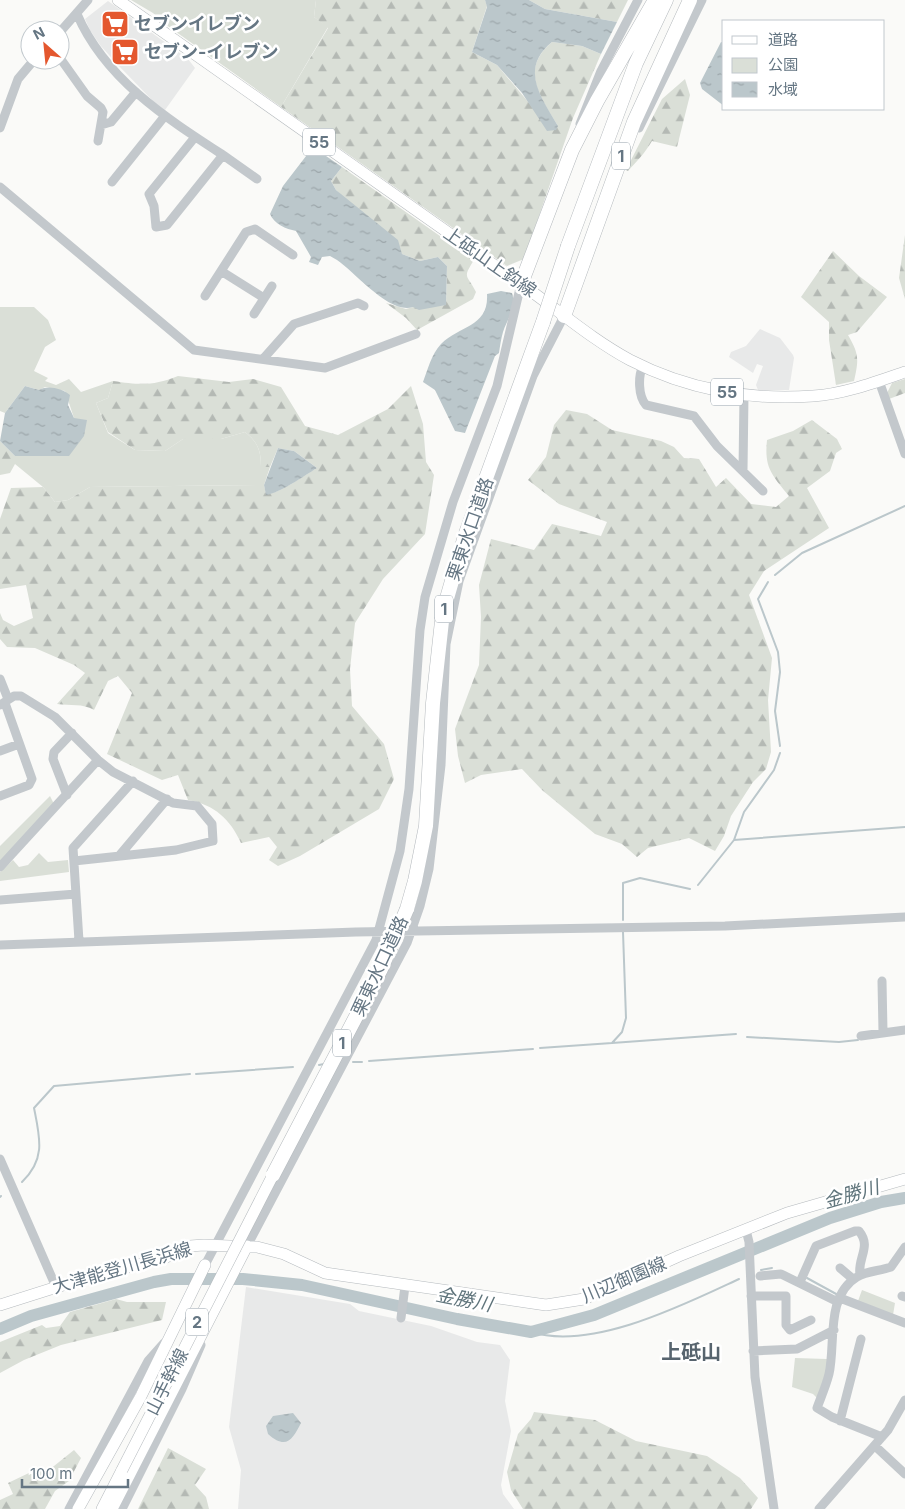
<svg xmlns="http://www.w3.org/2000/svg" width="905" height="1509" font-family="Inter,'Noto Sans JP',sans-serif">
<defs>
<pattern id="forest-firs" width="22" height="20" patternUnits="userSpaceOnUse" patternTransform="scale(1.25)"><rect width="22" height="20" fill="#dadfd7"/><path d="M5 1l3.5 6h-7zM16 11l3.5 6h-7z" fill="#b4b9b4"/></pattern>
<pattern id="water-ripples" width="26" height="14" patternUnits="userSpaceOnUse" patternTransform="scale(1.25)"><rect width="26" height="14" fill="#bbc7cb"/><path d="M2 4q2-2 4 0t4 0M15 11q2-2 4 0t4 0" fill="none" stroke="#9ca6aa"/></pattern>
</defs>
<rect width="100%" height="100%" fill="#fafaf8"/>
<!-- built -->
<path fill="#e8e9e9" d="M108,1l80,58 7,9 -30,42 -10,-7 -37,-38 -18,-20 -10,-15 -5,-11z
M760,329l20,9 13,17 1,3 -5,32h-31l-2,-5 7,-19 -6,-2 -4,9 -24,-16 2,-5 15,-6z
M246,1287l104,17 9,7 72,15 46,16 23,3 10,15 -5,41 6,30 -10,54 2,9 11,15h-276l3,-39 -12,-43z"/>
<!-- green -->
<path fill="#dadfd7" d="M131,0h185l-2,17 14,10 -47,80 -116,-83 -12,-11z
M0,307h34l14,13 8,20 -11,7 -11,24 14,7 -3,3 11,4 13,-6 12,13 32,-11 -5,17 -12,5 12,30 27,17 30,1 18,-12h38l24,-7c13,10 16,19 16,35h9l-6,18 -174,2 -22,13 -13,2 -12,-15 -28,-23v-8l14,-1 45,-37 -9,-27 -20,-4 -6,3 -14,-4 -20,27 -5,-2z
M50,796l4,8 -54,59v-17z
M39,853l9,9 20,-2 1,12 -69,9v-9l13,-12 6,7 9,-2z
M862,1290l33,13 -2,12 -35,-14z
M795,1358l32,1v10l-10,29 -4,-4 -21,-7z"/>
<!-- forest -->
<path fill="url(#forest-firs)" d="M316,0h169l2,6 -15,46 25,13 38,45 23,16c-18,-30 -39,-56 -6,-84l30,4 19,8 -28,64 -49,141 -17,7 -226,-159 47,-79 -14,-11z
M529,0h99l-11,22 -72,-13z
M685,79l5,16 -13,52 -25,-6c-7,12 -15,20 -24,30l-2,-1 36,-71z
M342,167l132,93c-12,19 -7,14 2,32l-3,7 -56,31 -11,-12 -20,-15 20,6 7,-2 33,-2 1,-39 -9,-9 -18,4 -18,-7 -66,-64 -5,-9z
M905,235v64l-6,-21z
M833,251l26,25 28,21 -30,35 -9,3c11,19 11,24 6,46l-18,4 -7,-45v-18l-28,-25z
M178,376l51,6 24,-3 28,8 24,39 33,9 50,-26 23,-23 12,38 3,38 8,13 -9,59 -42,45 -28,44 -5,46 2,37 32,38 10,35 -15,30 -79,47 -22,10 -9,-6 8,-13 -8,-10 -28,6c-11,-24 -26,-38 -53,-43l-10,-25 -16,5 -55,-26 25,-61 -14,-17 -10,5 -14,29c-12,-7 -23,-4 -37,-6l28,-31 -11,-8 -39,-17 -28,-1 -7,-8v-26l3,7 11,6 19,-8 -7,-33 -26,4v-70l11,-31 32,-1 12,15 13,-2 22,-13 174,-2 2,9c15,-1 37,-18 51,-26l-23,-17 -16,-3 -8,19h-9c0,-16 -3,-25 -16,-35l-24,7h-38l-18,12 -30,-1 -27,-18 -12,-29 12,-5 5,-17c27,4 40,5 65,-5z
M905,379v14l-16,6 -2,-6 5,-10z
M566,410l21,4 25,16 49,11 13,6 10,11 15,1 17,28 10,-9 25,26 25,3 13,-11c-17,-21 -25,-28 -22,-56l26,-9 19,-11 25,19 5,10 -6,4 -6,18 -23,17 22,40 -65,43 -15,24 23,63 -4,42 3,52 -5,17 -13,13 -22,34 -7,20 -9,15 -26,-13 -41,10 -11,9 -15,-13 -27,-10 -53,-44 -20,-21 -41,6 -16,8 -7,-27 -3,-27 24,-64 2,-48 -2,-32 12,-46 43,11 18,-26 49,12 6,-14 -48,-18 -31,-24 18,-23 8,-32z
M0,441l15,15v8l-5,9 -10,2z
M116,1299l11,3h39l-4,18 -101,25 -37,15 -24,13v-31l42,-17 4,3 14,-2 10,-14z
M534,1412l61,8 41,21 71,15 33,22 18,20 -7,11h-228l-12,-19 -4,-18 11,-38 13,-15z
M168,1448l38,21 -11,16 11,12 3,12h-71z
M74,1450l7,8 -12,23 -14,10 -10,18h-45v-9l13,-6 -5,-11 23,-11 18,-2z"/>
<!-- water -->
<path fill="url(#water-ripples)" d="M485,0h44l16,9 72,13 -16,32 -19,-8 -30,-4c-33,27 -11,55 6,84l-2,4 -9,1 -25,-38 -25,-28 -25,-13 15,-45z
M721,42l3,1v63l-22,-17 -2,-6z
M313,147l29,20 -11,14 5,9 62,50 4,14 18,7 18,-4 9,9 -1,39 -27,5 -6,-3c-23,8 -57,-34 -76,-47l-7,-4 -8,1 -4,8 -9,-3 2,-5 -15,-26c-10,-2 -22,-7 -26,-17l13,-28z
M501,291l11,2c5,15 -5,26 -9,39 -2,7 -3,14 -4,21l-4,3 -30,77 -10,-2 -20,-41 -12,-8c5,-13 8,-27 18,-38 19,-19 48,-17 46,-50z
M25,386l14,4c9,-5 22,-2 31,5l-2,10 6,13 13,2 -3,16 -15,20h-54l-15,-15 5,-28z
M278,448l16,3 23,17c-13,8 -37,25 -51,27l-2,-10z
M293,1413l8,10c-8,15 -14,28 -33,11l-2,-8 7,-10z"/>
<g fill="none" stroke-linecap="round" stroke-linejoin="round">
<!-- stream -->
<path stroke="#bbc7cb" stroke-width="2" d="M775,575l27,-22 103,-47
M768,582l-10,17 20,53 2,20 -5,39 5,35
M734,840l171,-13
M698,885l36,-45 10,-28 30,-42 6,-17
M623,920v-37l17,-5 50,11
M747,1037l92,5 19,-2
M612,1043l124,-9
M540,1048l72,-5 10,-11 4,-14 -3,-86
M369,1061l164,-12
M353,1062h9
M319,1065l5,-1
M196,1074l97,-7
M22,1182c24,-23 18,-44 12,-74l20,-22 136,-12
M0,1197l1,-1
M761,1270l11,-2
M807,1278l31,17
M531,1332c61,19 152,-27 208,-53"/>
<!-- river -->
<path stroke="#bbc7cb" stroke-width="12" d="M0,1329l31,-13 123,-34 17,-3h72l59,6 155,34 74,13 63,-17 236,-97 51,-16 24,-4"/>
<defs>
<path id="major" d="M118,0l403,284c36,25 70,55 109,76 56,29 120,41 183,36 31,-2 63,-14 92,-24
M0,1305l98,-31 64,-15 28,-13 14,-1 53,2 27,7 41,19 221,32 38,-6 95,-43 108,-43 118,-34
M78,1509l63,-113 64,-131
M102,1509l20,-39
M112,1509l135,-263"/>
<path id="highway" d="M568,246l68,-183 30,-63
M521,284l51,-134 25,-49 58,-101
M564,316l70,-194 56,-122
M407,909l8,-28 11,-55 7,-123 10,-91 22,-76 78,-214"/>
</defs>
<!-- major casing -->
<use href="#major" stroke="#b5babe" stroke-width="12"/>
<!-- highway casing -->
<use href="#highway" stroke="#b4b9bd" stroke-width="15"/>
<!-- minor -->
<path stroke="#c3c8cc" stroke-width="9" d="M77,14c28,65 89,104 146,141l-56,70 -11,2 -2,-21 -5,-12 46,-57
M60,32l28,-32
M60,58l27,38 14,12 2,4 -5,29
M580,124l21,-53 37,-71
M101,125l10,-3 25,-30
M0,128l18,-49 16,-19
M639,128l63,-128
M223,155l34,24
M112,182l52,-65
M0,187l194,163 131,18 91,-34
M221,271l43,27
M205,296l41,-64 9,-3 38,26
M254,314l18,-28
M263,359l31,-35 64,-21 6,3
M643,366c-5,10 -5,30 3,39l48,11 23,30 46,45
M879,381l26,73
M743,470l1,-75
M0,679l8,20
M0,705l14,-9h7l34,21 43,43 15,12 60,31 24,3 15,18 1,17 -37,9 -102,11
M0,751l19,-7
M67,795l-14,-36 1,-7 18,-19
M0,796l29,-11 3,-6 -27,-76
M119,856l48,-57
M0,867l98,-107
M0,900l76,-6
M79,941l-6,-93 60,-67
M0,945l356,-13 369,-6 180,-9
M882,981l1,51
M861,1036l44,-6
M0,1159l56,128
M746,1230l3,12 6,135 19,132
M247,1246l160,-303 13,-37 9,-37 12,-104 5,-121 13,-63 74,-205 31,-60
M205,1265l171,-325 24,-89 9,-62 11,-159 5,-33 28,-95 44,-116 24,-102
M840,1268l13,11
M760,1276l21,-2 57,28
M800,1282l16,-36 39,-15h4c13,16 -2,27 1,44
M751,1296h35v29l4,5 21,-10
M902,1296l3,1
M840,1298l65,25
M401,1318l4,-32
M753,1351l44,-2 37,-19
M840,1421l21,-82
M882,1437l-50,-20 -15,-9c4,-11 9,-22 12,-34 7,-30 -4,-78 28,-97 9,-6 23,-6 34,-10l14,-20
M875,1446l30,28
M69,1509l79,-148 16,-18
M122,1509l60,-120 19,-44
M819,1509l69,-79 17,-30"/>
<!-- major -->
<use href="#major" stroke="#fff" stroke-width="11"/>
<!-- highway -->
<use href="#highway" stroke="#fff" stroke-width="14"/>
<defs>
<path id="major-bridge" d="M122,1470l151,-295"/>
<path id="highway-bridge" d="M543,322l25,-76
M273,1175l108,-206 26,-60"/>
</defs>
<!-- major-bridge casing -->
<use href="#major-bridge" stroke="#b5babe" stroke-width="12" stroke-linecap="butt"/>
<!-- highway-bridge casing -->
<use href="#highway-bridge" stroke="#b4b9bd" stroke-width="15" stroke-linecap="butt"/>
<!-- major-bridge -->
<use href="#major-bridge" stroke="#fff" stroke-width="11"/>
<!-- highway-bridge -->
<use href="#highway-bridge" stroke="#fff" stroke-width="14"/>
</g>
<!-- icons -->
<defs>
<symbol id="supermarket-square" viewBox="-11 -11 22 22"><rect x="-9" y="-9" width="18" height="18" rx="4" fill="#e4572e" stroke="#fff"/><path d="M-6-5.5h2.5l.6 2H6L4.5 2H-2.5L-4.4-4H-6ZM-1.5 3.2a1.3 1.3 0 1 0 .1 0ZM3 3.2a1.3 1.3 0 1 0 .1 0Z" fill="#fff"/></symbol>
</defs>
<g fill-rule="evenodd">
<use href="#supermarket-square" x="99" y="8" width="32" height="32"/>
<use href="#supermarket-square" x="109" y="36" width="32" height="32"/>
</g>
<g text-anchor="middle" stroke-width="5" stroke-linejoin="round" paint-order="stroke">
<!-- shield labels -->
<g fill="#fff" stroke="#939fa8" stroke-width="1">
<rect x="303" y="128.5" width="32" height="27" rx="4"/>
<rect x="612" y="142.5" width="18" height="27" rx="4"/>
<rect x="711" y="378.5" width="32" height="27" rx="4"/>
<rect x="435" y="595.5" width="18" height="27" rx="4"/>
<rect x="333" y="1029.5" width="18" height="27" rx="4"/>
<rect x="186" y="1308.5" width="22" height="27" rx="4"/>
</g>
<g font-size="16" font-weight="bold" fill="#657683">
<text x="319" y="148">55</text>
<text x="621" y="162">1</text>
<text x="727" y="398">55</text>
<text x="444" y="615">1</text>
<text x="342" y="1049">1</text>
<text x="197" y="1328">2</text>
</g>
<!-- poi labels -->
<g font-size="18" font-weight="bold" fill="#657683" stroke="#fff" text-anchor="start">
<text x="134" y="30">セブンイレブン</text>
<text x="144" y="58">セブン-イレブン</text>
</g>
<!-- street labels -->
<g font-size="18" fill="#657683" stroke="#fff">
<text transform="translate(490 262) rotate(35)" y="6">上砥山上鈎線</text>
<text transform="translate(470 529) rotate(-71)" y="6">栗東水口道路</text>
<text transform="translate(380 966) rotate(-65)" y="6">栗東水口道路</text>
<text transform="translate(122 1268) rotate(-16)" y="6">大津能登川長浜線</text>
<text transform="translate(624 1280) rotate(-23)" y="6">川辺御園線</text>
<text transform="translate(167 1382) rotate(-63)" y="6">山手幹線</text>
</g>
<!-- water labels -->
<g font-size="19" font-style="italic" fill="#60757c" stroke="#fff">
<text transform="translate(851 1194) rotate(-16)" y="7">金勝川</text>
<text transform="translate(464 1299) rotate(11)" y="7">金勝川</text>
</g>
<!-- quarter labels -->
<g font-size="20" font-weight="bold" fill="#57646e" stroke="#fff">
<text x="691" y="1359">上砥山</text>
</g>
</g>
<!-- legend -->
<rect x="722" y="20" width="162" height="90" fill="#ffffff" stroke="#c1c8cd"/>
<rect x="732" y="36" width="25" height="8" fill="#ffffff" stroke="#c1c8cd"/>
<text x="768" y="45" font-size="15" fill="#657683">道路</text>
<rect x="732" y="58" width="25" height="15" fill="#dadfd7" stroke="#c1c8cd"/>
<text x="768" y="70" font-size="15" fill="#657683">公園</text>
<rect x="732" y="82" width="25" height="15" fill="url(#water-ripples)" stroke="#c1c8cd"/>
<text x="768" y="95" font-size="15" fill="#657683">水域</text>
<!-- north arrow -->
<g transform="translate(45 45) rotate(333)"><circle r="24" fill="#ffffff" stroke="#c1c8cd"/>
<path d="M0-4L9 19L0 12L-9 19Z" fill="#e4572e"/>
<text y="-8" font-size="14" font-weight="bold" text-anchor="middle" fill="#657683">N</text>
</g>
<!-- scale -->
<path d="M22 1479v8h106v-8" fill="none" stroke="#657683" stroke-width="2.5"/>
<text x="30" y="1479" font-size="15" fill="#657683" stroke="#ffffff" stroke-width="4" paint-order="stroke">100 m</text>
</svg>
